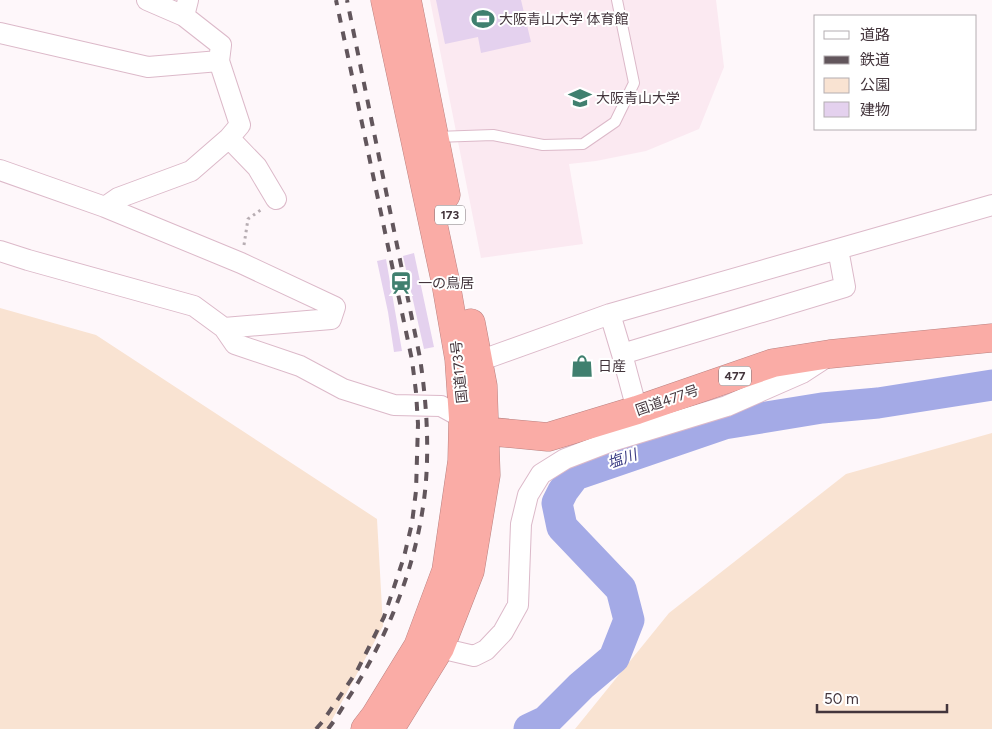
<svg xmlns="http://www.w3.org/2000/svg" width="992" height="729" font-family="Figtree,'Noto Sans JP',sans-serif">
<rect width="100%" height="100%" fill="#fef7fa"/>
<!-- built -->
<path fill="#fbe9f1" d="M430,0h286l8,67 -25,62 -53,22 -50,10 -27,3 14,80 -102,14z"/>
<!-- green -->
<path fill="#f9e3d2" d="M0,308l96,27 281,184 6,107 -56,103h-327z
M992,433v296h-417l94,-116 177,-139z"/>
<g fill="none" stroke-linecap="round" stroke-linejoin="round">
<!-- river -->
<path stroke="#a4aae6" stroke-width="31" d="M529,729l17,-8 35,-35 33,-28 15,-38 -8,-31 -59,-62 -5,-24 6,-12 12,-16 149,-51 98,-16 56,-5 114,-18"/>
</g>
<!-- building -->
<path fill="#e4d1ee" d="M436,0h85l10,42 -50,11 -3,-16 -33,7z
M414,253l20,94 -10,2 -21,-93z
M386,259l16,92 -8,1 -6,-40 -11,-51z"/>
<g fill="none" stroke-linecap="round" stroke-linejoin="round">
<defs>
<path id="lane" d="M436,137l57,-2 50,10 40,-1 32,-22 19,-39 -17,-83"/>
<path id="street" d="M147,0l37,16
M188,0l-4,16 37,29 -2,16 21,64 -11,13 28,29 19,32
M0,33l148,34 71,-6
M0,170l105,37 136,56 94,44 -4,12 -107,9
M105,207l13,-9 73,-27 38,-33
M838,249l154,-44
M0,251l28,9 166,46 30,22 11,16 65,22 43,23 51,16 47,1 22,12
M622,354l15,56
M479,361l131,-47 228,-65 7,38 -223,67 -12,-40
M440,648l34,8 12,-6 17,-18 15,-27 3,-81 7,-29 13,-21 24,-15 47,-18 115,-35 75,-33 23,-15"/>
<path id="highway" d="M407,0l39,195
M470,422l14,9 64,6 89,-27 136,-47 57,-9 162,-16
M365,729l10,-13 43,-70 28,-75 16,-110 1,-43 -4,-59 -13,-75 -61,-284
M390,729l50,-81 30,-77 16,-96 -3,-89 -12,-63"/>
</defs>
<!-- lane casing -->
<use href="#lane" stroke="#dcb9c9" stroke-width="12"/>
<!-- street casing -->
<use href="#street" stroke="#dcb9c9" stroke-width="22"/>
<!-- highway casing -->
<use href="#highway" stroke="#ba8281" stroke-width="29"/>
<!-- path -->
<path stroke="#b7adb2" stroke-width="3" stroke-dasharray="2.5 4" stroke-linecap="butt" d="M244,245l4,-26 14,-10"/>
<!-- lane -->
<use href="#lane" stroke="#fff" stroke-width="10"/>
<!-- street -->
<use href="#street" stroke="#fff" stroke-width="20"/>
<!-- highway -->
<use href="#highway" stroke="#faaca6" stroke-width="28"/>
<!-- rail -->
<path stroke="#62565c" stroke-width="4" stroke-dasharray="9 9" stroke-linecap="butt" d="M316,729l7,-8 34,-50 27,-54 20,-60 8,-34 4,-32 2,-67 -2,-32 -4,-32 -76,-360
M328,729c8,-10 14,-21 21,-32 45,-70 76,-153 78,-236 1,-35 -2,-69 -7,-103l-73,-358"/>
</g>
<!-- icons -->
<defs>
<symbol id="stadium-bare" viewBox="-9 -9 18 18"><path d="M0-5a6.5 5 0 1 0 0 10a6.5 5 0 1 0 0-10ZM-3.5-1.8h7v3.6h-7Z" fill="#40806f" stroke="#fff" stroke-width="2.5" paint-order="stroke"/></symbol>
<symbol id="university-bare" viewBox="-9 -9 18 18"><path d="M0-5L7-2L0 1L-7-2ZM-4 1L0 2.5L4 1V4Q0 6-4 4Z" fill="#40806f" stroke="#fff" stroke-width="2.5" paint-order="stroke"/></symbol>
<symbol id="station-bare" viewBox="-9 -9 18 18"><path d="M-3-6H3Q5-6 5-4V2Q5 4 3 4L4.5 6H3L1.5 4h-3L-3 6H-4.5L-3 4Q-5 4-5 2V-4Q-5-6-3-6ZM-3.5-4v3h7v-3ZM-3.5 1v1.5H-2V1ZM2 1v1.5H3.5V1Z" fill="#40806f" stroke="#fff" stroke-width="2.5" paint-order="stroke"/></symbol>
<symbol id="shop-bare" viewBox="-9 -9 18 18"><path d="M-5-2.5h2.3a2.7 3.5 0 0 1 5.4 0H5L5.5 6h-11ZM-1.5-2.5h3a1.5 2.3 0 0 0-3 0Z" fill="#40806f" stroke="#fff" stroke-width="2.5" paint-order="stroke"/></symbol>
</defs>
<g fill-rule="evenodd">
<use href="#stadium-bare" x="467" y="3" width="32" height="32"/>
<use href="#university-bare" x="564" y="82" width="32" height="32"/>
<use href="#station-bare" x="385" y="267" width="32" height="32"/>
<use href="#shop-bare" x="566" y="350" width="32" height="32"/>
</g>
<g text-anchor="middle" stroke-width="4" stroke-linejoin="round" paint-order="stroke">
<!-- shield labels -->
<g fill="#fff" stroke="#7b7276" stroke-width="1">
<rect x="435" y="205.5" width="30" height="19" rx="4"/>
<rect x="719" y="366.5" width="32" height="19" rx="4"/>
</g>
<g font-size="12" font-weight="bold" fill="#43353c">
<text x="450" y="219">173</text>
<text x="735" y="380">477</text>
</g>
<!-- poi labels -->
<g font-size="14" fill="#43353c" stroke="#fff" text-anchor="start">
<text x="499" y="24">大阪青山大学 体育館</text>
<text x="596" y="103">大阪青山大学</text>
<text x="418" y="288">一の鳥居</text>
<text x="598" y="371">日産</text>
</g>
<!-- street labels -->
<g font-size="14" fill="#43353c" stroke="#fff">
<text transform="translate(459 372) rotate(-96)" y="5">国道173号</text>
<text transform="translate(667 400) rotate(-19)" y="5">国道477号</text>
</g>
<!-- water labels -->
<g font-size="15" font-style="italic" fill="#3e4086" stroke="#fff">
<text transform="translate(622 459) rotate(-19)" y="5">塩川</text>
</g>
</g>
<!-- legend -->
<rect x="814" y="15" width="162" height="115" fill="#ffffff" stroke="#b4aeb1"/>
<rect x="824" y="31" width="25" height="8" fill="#ffffff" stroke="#b4aeb1"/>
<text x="860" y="40" font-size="15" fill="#43353c">道路</text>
<rect x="824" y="56" width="25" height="8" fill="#62565c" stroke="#b4aeb1"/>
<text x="860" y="65" font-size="15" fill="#43353c">鉄道</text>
<rect x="824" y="78" width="25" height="15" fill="#f9e3d2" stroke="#b4aeb1"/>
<text x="860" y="90" font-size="15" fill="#43353c">公園</text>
<rect x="824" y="102" width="25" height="15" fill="#e4d1ee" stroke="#b4aeb1"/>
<text x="860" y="115" font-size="15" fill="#43353c">建物</text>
<!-- scale -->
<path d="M817 704v8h130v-8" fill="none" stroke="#43353c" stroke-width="2.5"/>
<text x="824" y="704" font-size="15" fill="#43353c" stroke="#ffffff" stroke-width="4" paint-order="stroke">50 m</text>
</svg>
